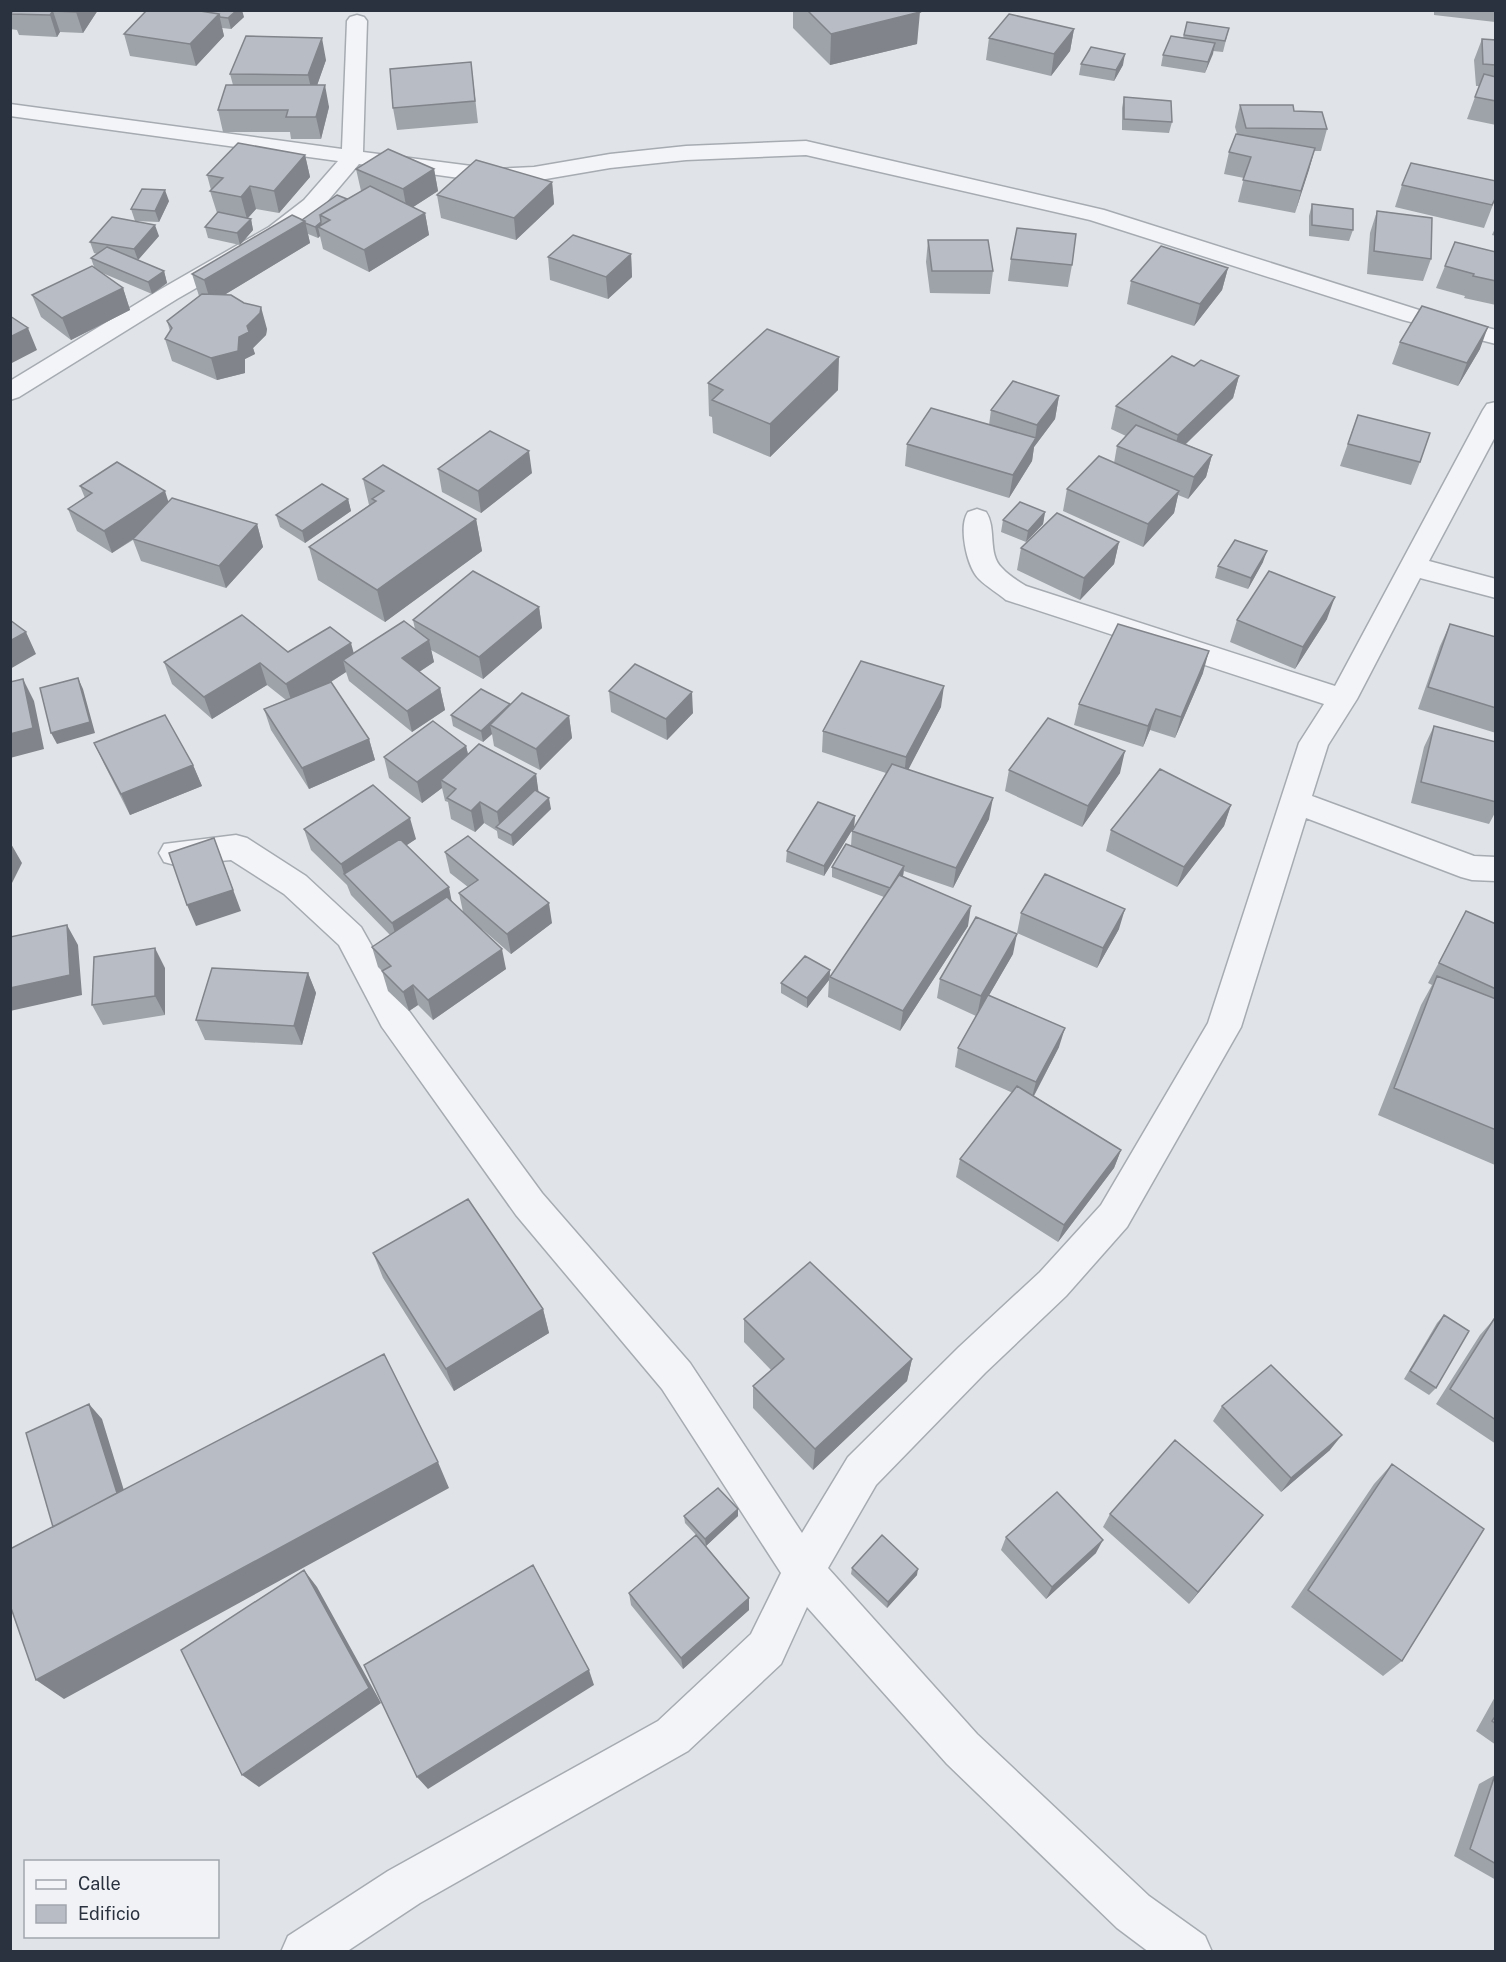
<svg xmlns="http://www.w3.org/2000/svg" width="1506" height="1962" font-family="'Public Sans',sans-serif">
<rect width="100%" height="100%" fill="#e0e4e8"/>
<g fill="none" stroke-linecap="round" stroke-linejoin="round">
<defs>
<path id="street" d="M357,15l7,2 3,4 -4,131 132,17 39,-2 76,-13 76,-8 120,-5 298,69 315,100 77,20v14l-93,-24 -313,-100 -284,-65 -120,5 -76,8 -76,13 -39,2 -136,-19 -39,46 -35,27 -108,62 -158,98 -9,3v-19l151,-92 108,-62 35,-27 34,-39 -328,-45v-12l332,45 5,-128 3,-4z
M1496,402v33l-67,126 67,18v19l-76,-20 -63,121 -29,46 -16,51 162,60 22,1v24l-24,-1 -11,-3 -155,-59 -65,209 -114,200 -61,69 -81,77 -109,112 -48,83 149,166 172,162 56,40 7,16h-63l-32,-24 -170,-164 -140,-157 -26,57 -93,87 -268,152 -74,49h-65l7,-16 100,-65 270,-150 93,-87 30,-61 -119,-184 -146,-174 -134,-188 -43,-82 -55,-51 -53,-34 -56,5 -11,-3 -5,-9 5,-9 72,-9 11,3 59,38 55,51 45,80 136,186 148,170 112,170 46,-76 111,-110 81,-75 61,-67 107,-182 91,-280 25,-39 -318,-104c-8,-7 -19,-13 -27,-21 -12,-12 -21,-52 -11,-67l9,-3 9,3c11,16 1,42 16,56 6,7 16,13 24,18l309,100 148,-276 4,-6z"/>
</defs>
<!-- street casing -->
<use href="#street" stroke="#a6abb2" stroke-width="3"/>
<!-- street -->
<use href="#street" fill="#f3f4f7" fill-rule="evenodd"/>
</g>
<!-- wall -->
<path fill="#9ea3a9" d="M10,10h88l-15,23 -23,-1 -3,5 -38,-2 -2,-5 -7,-1z
M147,10l97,7 -13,12 -9,-1 2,8 -28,30 -66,-10 -6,-22z
M793,10h125l-1,34 -87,21 -37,-37z
M1434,10h62v11l-1,1 -61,-7z
M1187,22l42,6 -6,24 -10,-1 -8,22 -44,-7 2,-11 20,-17z
M1074,29l-4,22 -19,25 -65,-16 3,-22z
M1482,39l14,1v85l-29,-6 12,-33h-3l-2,-26z
M326,60l-9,25 12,22 -8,32h-30l-1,-7h-67l-5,-22 15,-25 -3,-11z
M471,62l7,61 -81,7 -4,-22z
M1081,64l42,1 -9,16 -35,-6z
M1124,97l48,25 -3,11 -47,-3v-22z
M1240,105l54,6 33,18 -6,22h-7l-19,62 -57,-11 6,-24 -20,-4 5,-22 8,-18 -2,-7z
M305,155l5,22 -31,36 -23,-4 -8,9 3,1 2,11 -13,15 -32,-7 -3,-11 12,-14 -7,-22 1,-1 -4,-15z
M356,169h78l4,22 -25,16 12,6 4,22 -60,37 -46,-23 -3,-13 -2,2 -10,-4 2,9 -86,52 43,34 -1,6 -13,13 2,6 -10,5v14l-28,7 -45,-19 -7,-22 5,-8 -3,-10 32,-25 -7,-22 110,-54 45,-21 14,-8z
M552,182l2,22 -38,36 -75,-22 -4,-23z
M1402,185l94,12 -12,31 -89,-21z
M169,201l-10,21 -24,-1 -4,-12z
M1312,204l41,26 -4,11 -40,-5v-20z
M1377,211l54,48 -8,22 -56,-7 3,-41z
M1496,226v10l-4,-1z
M159,236l-21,24 26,11 3,12 -15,11 -52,-22 23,16 7,22 -59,30 -30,-23 -9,-22 62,-28 -3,-9 6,-4 -3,-1 -4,-11z
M928,240l65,31 -3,23 -60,-1 -4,-31z
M1496,252v53l-32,-7 1,-2 -29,-8 9,-22z
M631,254l1,23 -24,22 -58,-19 -2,-23z
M1011,259l61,6 -4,22 -60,-6z
M1228,268l-6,22 -28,36 -67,-22 4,-23z
M1400,342l80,7 -22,37 -66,-22z
M1194,366l45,10 -6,22 -47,46 26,11 -6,22 -18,22 -10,-4 -4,18 -31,34 -80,-36 4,-22 47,-26 3,-17 9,-10 -15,-7 5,-23z
M708,383l130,7 -68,67 -57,-24 -1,-16 -3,-1z
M1059,396l-4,23 -21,28 -2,14 -23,37 -104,-32 2,-22 82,-19 2,-15z
M1358,415l62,47 -9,23 -71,-19z
M438,469l94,4 -51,40 -39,-21z
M363,479l113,40 6,32 -97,71 -67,-42 -9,-33 60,-42z
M80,486l88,16 89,22 6,23 -37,41 -85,-27 -8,-21 -21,13 -35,-22 -9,-22 17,-11z
M348,499l3,12 -46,32 -25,-16 -4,-12z
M1045,512l-2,12 -17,18 -25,-10 2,-12z
M1119,542l-5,22 -34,36 -63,-30 4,-22z
M1263,562l-15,27 -33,-11 3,-12z
M539,607l3,21 -59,51 -52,-29 3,12 -15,10 21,16 5,22 -33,22 -63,-51 -3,-9 -15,10 38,57 6,21 -66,29 -38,-59 -7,-21 22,-9 -19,-15 -55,34 -40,-35 -8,-22 124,-10 66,1 61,-24 -2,-9z
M1327,619l-32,50 -65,-27 7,-22z
M1450,624l46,13v96l-78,-24 22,-63z
M1203,673l-28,65 -25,-8 -7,17 -69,-22 5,-21z
M609,691l84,22 -26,27 -56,-28z
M510,704l59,12 3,22 -32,32 -46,-24 -2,-12 -9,8 -30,-16 -2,-11z
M941,707l-33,62 81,50 -36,69 -49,-17 -1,5 65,50 -68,105 -72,-34 1,-17 -22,28 -26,-15v-10l49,-13v7l54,-80 -52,-20v-10l19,-21 1,-15 34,-58 -64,-21 1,-21z
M1434,726l62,16v69l-7,13 -78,-21 13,-56z
M94,743l99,22 9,21 -72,29 -26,-51z
M466,746l2,8 68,20 2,18 13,17 -38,37 -15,-8 -1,-7 -13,-8 -9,9 -24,-13 -3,-17 -3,-1 -3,-13 -20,15 -33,-25 -5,-21z
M1009,770l111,3 -38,54 -77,-36z
M1231,805l-7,21 -47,61 -71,-36 5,-21z
M855,816l-1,11 -30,49 -38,-14 1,-11z
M304,829l112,10 -10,6 46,56 11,11 -4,-19 9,-6 -18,-14 -5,-21 107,71 -41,31 -29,-25 24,40 -73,51 -15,-15 -9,6 -21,-20 -6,-20 -4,-4 -6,-20 18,-12 -39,-40 -4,-10 -36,-35z
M1466,911l30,13 -1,241 -117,-50 43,-110 11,-20 -4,-2z
M1021,913l98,16 -22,39 -80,-35z
M1013,954l-24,41 70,52 -25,49 87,54 -7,18 -56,74 -102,-65 4,-18 53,-66 -58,-26 3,-19 18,-32 -39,-18 3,-19z
M165,968v47l-62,10 -11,-20z
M308,973l8,20 -14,52 -97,-5 -9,-20z
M373,1253l170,56 6,24 -95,58 -71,-113z
M1444,1315l-8,73 -7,7 -25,-16 33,-56z
M744,1319l168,40 -5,22 -94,89 -60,-62v-22l18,-16 -27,-28z
M1494,1319l2,1v124l-60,-40 44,-69z
M1222,1406l108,44 -49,42 -68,-71z
M1392,1464l10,197 -19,15 -92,-69 83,-123z
M1110,1514l142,14 -63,76 -86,-77z
M684,1516h54l-32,30 43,52v12l-66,59 -52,-64 -2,-12 67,-58 -11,-12z
M1006,1537l90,16 -50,46 -45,-49z
M852,1568l65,7 -30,33 -36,-34z
M1496,1695v50l-20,-14z
M1495,1775h1v105l-42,-24 25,-72z"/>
<!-- shaded-wall -->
<path fill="#81848a" d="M77,10h21l-15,23 -7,-21z
M237,10h5l2,7 -13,12 -3,-11z
M53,11l7,21 -3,5 -7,-22z
M920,12l-3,32 -87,21 1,-31z
M219,14l5,22 -28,30 -6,-22z
M1074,29l-4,22 -19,25 3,-22z
M322,38l4,22 -13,37 -5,-22z
M1215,43l-2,11 -8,19 3,-11z
M1125,54l-2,11 -9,16 2,-11z
M325,85l4,22 -8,32 -5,-22z
M1315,148l-6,22 -14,43 6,-22z
M305,155l5,22 -31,36 -5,-22z
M434,169l4,22 -31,20 -4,-22z
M552,182l2,22 -38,36 -2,-22z
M250,186l6,23 -9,10 -6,-22z
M165,190l4,11 -10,21 -4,-11z
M425,213l4,22 -60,37 -5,-22z
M251,219l2,11 -13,15 -3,-12z
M305,221l5,22 -99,60 -7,-23z
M321,222l2,7 -5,-2 2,9 -2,2 -3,-11z
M155,225l4,11 -21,24 -4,-11z
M631,254l1,23 -24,22 -2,-22z
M1228,268l-6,22 -28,36 6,-22z
M164,271l3,12 -15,11 -4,-12z
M123,288l7,22 -59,30 -9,-22z
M261,307l6,22 -1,6 -13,13 2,6 -10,5v14l-28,7 -6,-22 36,-32z
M1488,327l-8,22 -22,37 9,-23z
M28,328l9,22 -27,14v-27z
M839,357l-1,33 -68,67v-33z
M1239,376l-6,22 -61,59 6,-22z
M1059,396l-4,23 -21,28 -2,14 -23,37 4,-23 22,-36 2,-14z
M529,451l3,22 -51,40 -3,-22z
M1212,455l-6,22 -18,22 6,-22z
M165,491l7,22 -60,40 -8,-22z
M1179,491l-5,22 -31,34 5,-23z
M348,499l3,12 -46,32 -3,-12z
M1045,512l-2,12 -17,18 2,-11z
M476,519l6,32 -97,71 -8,-32z
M257,524l6,23 -37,41 -7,-22z
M1119,542l-5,22 -34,36 4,-22z
M1267,551l-4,11 -15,27 3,-11z
M1335,597l-8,22 -32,50 8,-22z
M539,607l3,21 -59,51 -4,-22z
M26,632l10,22 -26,15v-28z
M429,640l5,22 -27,18 -5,-22z
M351,643l6,22 -14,-5 3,12 -53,34 -7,-22z
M1209,651l-6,22 -28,65 6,-21z
M260,663l7,22 -55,34 -8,-22z
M78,678l5,11 12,44 -38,11 -6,-11z
M23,679l11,22 10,48 -34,9v-24z
M944,686l-3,21 -37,71 2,-21z
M440,688l5,22 -33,22 -5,-21z
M692,692l1,21 -26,27 -1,-21z
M510,704l-20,21 2,9 -9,8 -2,-11z
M1156,709l-6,21 -7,17 5,-21z
M569,716l3,22 -32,32 -4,-21z
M369,739l6,21 -66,29 -7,-21z
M466,746l5,21 -30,13 1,8 -20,15 -5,-21z
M1125,751l-5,22 -38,54 6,-21z
M193,765l9,21 -72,29 -9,-21z
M536,774l3,21 -39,35 -3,-18z
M549,798l2,11 -38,37 -2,-11z
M993,798l-4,21 -36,69 3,-20z
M480,802l4,21 -9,9 -4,-21z
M1231,805l-7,21 -47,61 7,-20z
M855,816l-1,11 -30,49v-10z
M410,818l6,21 -64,43 -8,-8 -3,-10z
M214,838l27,73 -45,15 -9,-21z
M10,842l12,21 -12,24z
M904,866l-1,10 -12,13z
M449,887l4,21 -55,35 -6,-20z
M549,903l3,20 -41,31 -4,-20z
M971,906l-3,20 -68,105 3,-20z
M1125,909l-6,20 -22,39 6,-20z
M67,925l11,20 4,50 -72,16v-23z
M1017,934l-4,20 -36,62 4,-20z
M155,948l10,20v47l-10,-19z
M502,949l4,20 -73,51 -5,-20z
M830,970l-1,10 -22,28v-10z
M308,973l8,20 -14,52 -8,-19z
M413,985l5,20 -9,6 -6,-19z
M1065,1028l-6,19 -28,54 5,-19z
M1121,1150l-7,18 -56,74 6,-17z
M543,1309l6,24 -95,58 -8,-22z
M912,1359l-5,22 -94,89 2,-21z
M89,1404l13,15 28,91 -63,30z
M1342,1435l-12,15 -49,42 10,-14z
M438,1462l11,26 -385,211 -28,-19z
M738,1509v7l-32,30 -1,-7z
M1263,1515l-11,13 -63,76 9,-12z
M1103,1540l-7,13 -50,46 6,-12z
M918,1569l-1,6 -30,33 1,-6z
M304,1570l13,17 64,116 -122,84 -17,-12z
M749,1598v12l-66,59 -2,-11z
M589,1670l5,15 -166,104 -11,-12z"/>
<!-- building -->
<path fill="#b8bdc5" stroke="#81848a" stroke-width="1.5" d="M13,10h64l-1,2 -23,-1 -3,4 -39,-1z
M147,10h47l25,4 -29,30 -66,-10z
M194,10h43l-9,8 -8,-1 -1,-3z
M807,10h111l2,2 -89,22z
M1009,14l65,15 -20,25 -65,-16z
M1187,22l42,6 -4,13 -41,-6z
M246,36l76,2 -14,37 -78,-1z
M1171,36l44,7 -7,19 -45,-7z
M1482,39l14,1v25l-13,-1z
M1091,47l34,7 -9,16 -35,-6z
M471,62l4,39 -82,7 -3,-39z
M1484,74l12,3v24l-21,-4z
M226,85h99l-9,32h-30l2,-7h-70z
M1124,97l47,4 1,21 -48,-3z
M1240,105h53l1,6 28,1 5,17 -81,-1z
M1236,134l79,14 -14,43 -58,-11 8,-23 -22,-5z
M238,143l67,12 -31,36 -24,-5 -9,11 -31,-6 13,-13 -16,-3z
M388,149l46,20 -31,20 -47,-20z
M476,160l76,22 -38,36 -77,-23z
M1411,163l85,18v16l-4,8 -90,-20z
M370,186l55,27 -61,37 -46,-23 12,-7 -10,-5z
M142,189l23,1 -10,21 -24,-2z
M337,195l10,4 -27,16 1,7 -6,5 -10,-4v-2l-3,-1z
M1312,204l41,5v21l-41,-5z
M1377,211l55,7 -1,41 -57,-8z
M218,212l33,7 -14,14 -32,-6z
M292,215l13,6 -101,59 -12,-6z
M112,217l43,8 -21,24 -44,-7z
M1017,228l59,6 -4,31 -61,-6z
M573,235l58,19 -25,23 -58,-20z
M928,240h60l5,31h-61z
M1455,242l41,10v29l-23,-5 1,-2 -29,-8z
M1161,246l67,22 -28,36 -69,-23z
M107,247l57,24 -16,11 -57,-24z
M92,266l31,22 -61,30 -30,-23z
M202,294l29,1 13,8 17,4 -1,6 -13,13 2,6 -10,5 -1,14 -27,7 -46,-19 7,-11 -5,-7z
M1422,306l66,21 -21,36 -67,-21z
M10,316l18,12 -18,9z
M767,329l72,28 -69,67 -58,-24 11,-10 -15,-7z
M1172,356l22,10 7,-6 38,16 -61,59 -62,-29z
M1013,381l46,15 -22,29 -46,-15z
M931,408l105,30 -23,37 -106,-31z
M1358,415l72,18 -10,29 -72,-18z
M1136,425l76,30 -18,22 -77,-31z
M490,431l39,20 -51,40 -40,-22z
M1099,456l80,35 -31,33 -81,-35z
M117,462l48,29 -61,40 -36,-22 24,-16 -12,-7z
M383,465l93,54 -99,71 -68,-43 67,-46 -4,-2 12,-8 -21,-12z
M322,484l26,15 -46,32 -26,-16z
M172,498l85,26 -38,42 -86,-27z
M1020,502l25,10 -17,19 -25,-11z
M1057,513l62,29 -35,36 -63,-30z
M1235,540l32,11 -16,27 -33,-12z
M473,571l66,36 -60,50 -66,-37z
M1269,571l66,26 -32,50 -66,-27z
M242,615l46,37 42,-25 21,16 -65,41 -26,-21 -56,34 -40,-35z
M10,620l16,12 -16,9z
M404,621l25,19 -27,18 38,30 -33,23 -64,-51z
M1118,624l91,27 -28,66 -25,-8 -8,17 -69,-22z
M1450,624l46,13v71l-68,-21z
M861,661l83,25 -38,71 -83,-26z
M635,664l57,28 -26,27 -57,-28z
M78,678l12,44 -39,11 -11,-45z
M23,679l10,49 -23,6v-52z
M331,682l38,57 -67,29 -38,-59z
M481,689l29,15 -29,27 -30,-16z
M522,693l47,23 -33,33 -46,-24z
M165,715l28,50 -72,29 -27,-51z
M1048,718l77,33 -37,55 -79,-36z
M433,721l33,25 -49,36 -33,-25z
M1434,726l62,16v60l-75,-20z
M479,744l57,30 -39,38 -17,-10 -9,9 -24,-13 9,-9 -15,-9z
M892,764l101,34 -37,70 -104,-37z
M1160,769l71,36 -47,62 -73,-37z
M373,785l37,33 -69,46 -37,-35z
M535,790l14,8 -38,37 -15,-8z
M818,802l37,14 -31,50 -37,-15z
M468,836l81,67 -42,31 -48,-41 19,-13 -33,-28z
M214,838l19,52 -46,15 -18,-52z
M400,839l49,48 -57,36 -48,-49z
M846,844l58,22 -14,22 -58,-21z
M1045,874l80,35 -22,39 -82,-35z
M899,875l72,31 -68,105 -73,-34z
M447,897l55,52 -74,51 -15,-15 -10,7 -21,-21 9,-5 -19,-19z
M1466,911l30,13v65l-57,-26z
M976,917l41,17 -36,62 -41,-17z
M67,925l3,50 -60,13v-51z
M155,948v48l-63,9 2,-48z
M805,956l25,14 -23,28 -26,-15z
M212,968l96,5 -14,53 -98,-6z
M1437,976l59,23v131l-102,-42z
M988,995l77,33 -29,54 -78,-34z
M1017,1086l104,64 -57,75 -104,-66z
M468,1199l75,110 -97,60 -73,-116z
M810,1262l102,97 -97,90 -62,-63 31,-27 -40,-40z
M1444,1315l25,16 -33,57 -26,-17z
M1494,1319l2,1v100l-46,-31z
M384,1354l54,108 -402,218 -26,-75v-56z
M1271,1365l71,70 -51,43 -69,-72z
M89,1404l28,89 -64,34 -27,-94z
M1175,1440l88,75 -65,77 -88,-78z
M1392,1464l92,65 -82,132 -94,-71z
M718,1488l20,21 -33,30 -21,-23z
M1057,1492l46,48 -51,47 -46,-50z
M696,1535l53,63 -68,60 -52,-65z
M882,1535l36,34 -30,33 -36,-34z
M533,1565l56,105 -172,107 -53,-112z
M304,1570l65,118 -127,87 -61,-125z
M1496,1715v9l-4,-3z
M1495,1775h1v89l-26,-15z"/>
<!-- border -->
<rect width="1506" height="1962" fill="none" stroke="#2a323f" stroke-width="24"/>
<!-- legend -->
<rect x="24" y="1860" width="195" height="78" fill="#f0f2f6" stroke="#a1a5ad" stroke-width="1.5"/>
<rect x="36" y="1880" width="30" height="9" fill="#f3f4f7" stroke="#a1a5ad" stroke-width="1.5"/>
<text x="78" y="1890" font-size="18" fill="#2a323f">Calle</text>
<rect x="36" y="1905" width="30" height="18" fill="#b8bdc5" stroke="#a1a5ad" stroke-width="1.5"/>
<text x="78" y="1920" font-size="18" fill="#2a323f">Edificio</text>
</svg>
